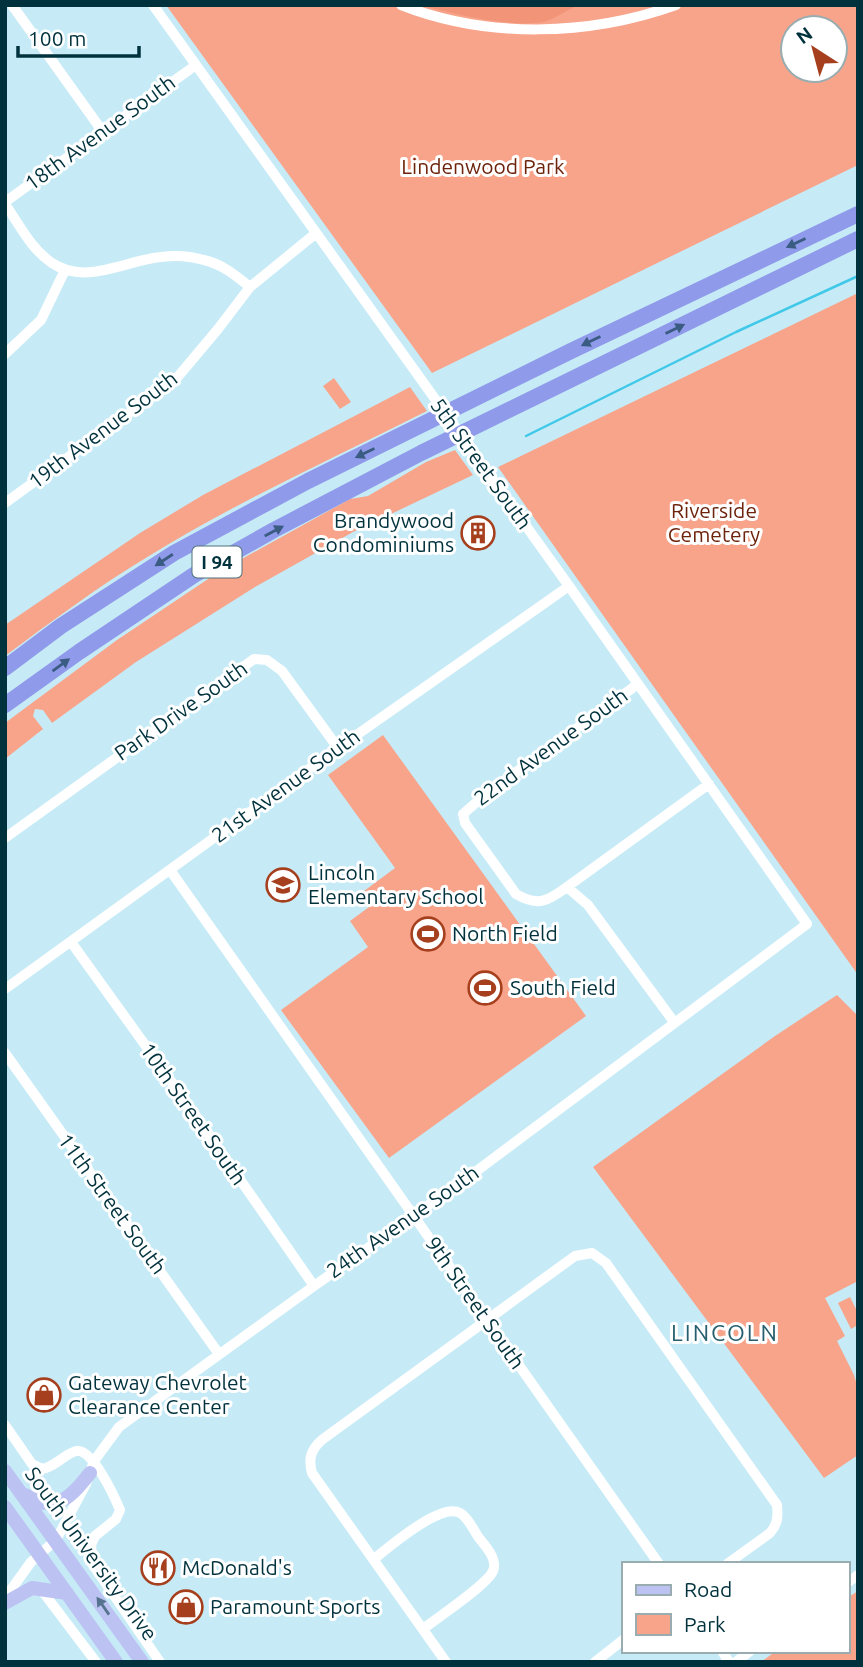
<svg xmlns="http://www.w3.org/2000/svg" width="863" height="1667" font-family="Ubuntu,sans-serif">
<rect width="100%" height="100%" fill="#c6ebf7"/>
<!-- green -->
<path fill="#f8a48b" fill-rule="evenodd" d="M166,5h692v160l-426,208zM793,28h42v42h-42z
M858,293v682l-360,-508z
M334,378l17,24 -11,7 -17,-23z
M410,387l17,24c-93,47 -189,90 -278,145 -50,30 -97,65 -144,100v-31l135,-92 63,-38z
M455,450l18,25 -120,57 -98,55 -119,75 -84,61 -9,-13 -8,-1 -2,7 10,13 -38,30v-36l112,-83 103,-69 130,-72 18,-3 58,-34z
M383,735l203,281 -197,142 -108,-148 87,-63 -18,-26 19,-14 -9,-13 35,-26 -67,-93z
M837,995l21,21v265l-33,17 20,38 -8,5 17,34 3,10 1,70 -34,23 -231,-311 182,-131z
M850,1297l8,16v12l-7,4 -13,-26z
M858,1591v71h-97l15,-11h71v-53z"/>
<!-- forest -->
<path fill="#f29477" d="M420,5h159c-10,4 -26,15 -35,17 -35,6 -89,-8 -124,-17z"/>
<g fill="none" stroke-linecap="round" stroke-linejoin="round">
<!-- stream -->
<path stroke="#40c8e8" stroke-width="2.5" d="M526,436l210,-104 122,-56"/>
<!-- minor -->
<path stroke="#fff" stroke-width="10" d="M12,5l91,127
M401,5c87,34 188,31 275,0
M5,202l191,-137
M5,204c14,20 26,45 47,59 34,23 74,-3 109,-6 14,-2 29,-1 43,3 18,4 31,15 46,27
M5,354l36,-34 24,-50
M5,503l171,-124 42,-50 32,-42 65,-53
M638,684l-151,109 -24,21 2,9 51,71c22,13 32,7 51,-7l21,18 86,117
M5,838l249,-179 13,1 15,11 56,77
M170,870l489,694
M567,887l142,-103
M71,942l118,164 125,180
M5,989l333,-241 231,-162
M5,1053l214,301
M5,1425l27,39 10,5c13,-2 21,-14 34,-18 16,-4 39,47 44,59l-4,9 -21,17 -4,9 2,20 67,97
M374,1559c15,-12 67,-57 86,-46 8,4 14,18 19,25 7,9 19,21 14,33 -6,14 -56,47 -70,58
M847,1583l11,-8
M40,1588l56,74
M5,1598l26,-36 25,-22 30,-56 8,-23 25,-34 195,-141 164,-116 329,-246 -238,-338 -416,-581
M722,1651l7,11
M446,1662l-134,-189c-4,-15 -1,-24 11,-34l252,-183 17,-3 14,10 171,242c1,11 1,19 -7,28l-43,31
M595,1662l28,-22
M736,1662l14,-11"/>
<!-- major -->
<path stroke="#bcc2f2" stroke-width="14" d="M5,1471l137,191
M25,1495c31,19 45,3 65,-22
M5,1507l111,155
M5,1603l27,-15 35,5"/>
<!-- highway -->
<path stroke="#909aea" stroke-width="16" d="M5,668l56,-42 113,-73 134,-72 263,-130 287,-137
M5,705l74,-53 115,-77 80,-45 147,-77 437,-214"/>
</g>
<!-- one-way arrows -->
<defs><path id="oneway-solid" d="M-6-.8H1V-3.2L6.5 0L1 3.2V.8H-6Z" transform="scale(1.75)"/></defs>
<g fill="#3a5c82">
<use href="#oneway-solid" transform="translate(796 243) rotate(155)"/>
<use href="#oneway-solid" transform="translate(675 329) rotate(-26)"/>
<use href="#oneway-solid" transform="translate(591 341) rotate(154)"/>
<use href="#oneway-solid" transform="translate(365 453) rotate(154)"/>
<use href="#oneway-solid" transform="translate(274 531) rotate(-28)"/>
<use href="#oneway-solid" transform="translate(164 560) rotate(147)"/>
<use href="#oneway-solid" transform="translate(61 665) rotate(-36)"/>
</g>
<use fill="#55738e" href="#oneway-solid" transform="translate(103 1606) rotate(-125)"/>
<!-- icons -->
<defs>
<symbol id="building-ring" viewBox="-11 -11 22 22"><circle r="9.5" fill="#fff" stroke="#a63f1d" stroke-width="1.5"/><path d="M-4-6H4V6H1V3H-1V6H-4ZM-2.5-4.3h1.7v1.8h-1.7ZM.8-4.3h1.7v1.8H.8ZM-2.5-1h1.7V.8h-1.7ZM.8-1h1.7V.8H.8Z" fill="#a63f1d"/></symbol>
<symbol id="school-ring" viewBox="-11 -11 22 22"><circle r="9.5" fill="#fff" stroke="#a63f1d" stroke-width="1.5"/><path d="M0-5L7-2L0 1L-7-2ZM-4 1L0 2.5L4 1V4Q0 6-4 4Z" fill="#a63f1d"/></symbol>
<symbol id="stadium-ring" viewBox="-11 -11 22 22"><circle r="9.5" fill="#fff" stroke="#a63f1d" stroke-width="1.5"/><path d="M0-5a6.5 5 0 1 0 0 10a6.5 5 0 1 0 0-10ZM-3.5-1.8h7v3.6h-7Z" fill="#a63f1d"/></symbol>
<symbol id="shop-ring" viewBox="-11 -11 22 22"><circle r="9.5" fill="#fff" stroke="#a63f1d" stroke-width="1.5"/><path d="M-5-2.5h2.3a2.7 3.5 0 0 1 5.4 0H5L5.5 6h-11ZM-1.5-2.5h3a1.5 2.3 0 0 0-3 0Z" fill="#a63f1d"/></symbol>
<symbol id="restaurant-ring" viewBox="-11 -11 22 22"><circle r="9.5" fill="#fff" stroke="#a63f1d" stroke-width="1.5"/><path d="M-5-6h1v4h1v-4h1v4h1v-4h1v5L-1.5 .5V6h-2V.5L-5-1ZM5-6V6H3V1.5H1.5Q1.5-4 5-6Z" fill="#a63f1d"/></symbol>
</defs>
<g fill-rule="evenodd">
<use href="#building-ring" x="459" y="514" width="38" height="38"/>
<use href="#school-ring" x="264" y="866" width="38" height="38"/>
<use href="#stadium-ring" x="409" y="915" width="38" height="38"/>
<use href="#stadium-ring" x="466" y="969" width="38" height="38"/>
<use href="#shop-ring" x="25" y="1376" width="38" height="38"/>
<use href="#restaurant-ring" x="139" y="1549" width="38" height="38"/>
<use href="#shop-ring" x="167" y="1588" width="38" height="38"/>
</g>
<g text-anchor="middle" stroke-width="6" stroke-linejoin="round" paint-order="stroke">
<!-- shield labels -->
<rect fill="#fff" stroke="#4c7077" stroke-width="2" x="192.5" y="546.5" width="49" height="31" rx="5"/>
<g font-size="19" font-weight="bold" fill="#00323d">
<text x="217" y="569">I 94</text>
</g>
<!-- street labels -->
<g font-size="21" fill="#00323d" stroke="#fff">
<text transform="translate(100 133) rotate(-36)" y="7">18th Avenue South</text>
<text transform="translate(103 430) rotate(-37)" y="7">19th Avenue South</text>
<text transform="translate(481 464) rotate(54)" y="7">5th Street South</text>
<text transform="translate(181 711) rotate(-35)" y="7">Park Drive South</text>
<text transform="translate(551 747) rotate(-36)" y="7">22nd Avenue South</text>
<text transform="translate(286 786) rotate(-36)" y="7">21st Avenue South</text>
<text transform="translate(193 1114) rotate(55)" y="7">10th Street South</text>
<text transform="translate(112 1204) rotate(54)" y="7">11th Street South</text>
<text transform="translate(403 1222) rotate(-35)" y="7">24th Avenue South</text>
<text transform="translate(475 1303) rotate(55)" y="7">9th Street South</text>
<text transform="translate(91 1554) rotate(54)" y="7">South University Drive</text>
</g>
<!-- park labels -->
<g font-size="21" fill="#6d230b" stroke="#fff">
<text x="483" y="174">Lindenwood Park</text>
<text x="714" y="518">Riverside<tspan x="714" dy="24">Cemetery</tspan></text>
</g>
<!-- poi labels -->
<g font-size="21" fill="#00323d" stroke="#fff" text-anchor="start">
<text x="454" y="528" text-anchor="end">Brandywood<tspan x="454" dy="24">Condominiums</tspan></text>
<text x="308" y="880">Lincoln<tspan x="308" dy="24">Elementary School</tspan></text>
<text x="452" y="941">North Field</text>
<text x="510" y="995">South Field</text>
<text x="68" y="1390">Gateway Chevrolet<tspan x="68" dy="24">Clearance Center</tspan></text>
<text x="182" y="1575">McDonald's</text>
<text x="210" y="1614">Paramount Sports</text>
</g>
<!-- neighbourhood labels -->
<g font-size="23" letter-spacing="2" fill="#275f6e" stroke="#fff">
<text x="725" y="1341">LINCOLN</text>
</g>
</g>
<!-- border -->
<rect width="863" height="1667" fill="none" stroke="#00323d" stroke-width="14"/>
<!-- legend -->
<rect x="622" y="1562" width="228" height="91" fill="#ffffff" stroke="#99adb1" stroke-width="2"/>
<rect x="636" y="1585" width="35" height="10" fill="#bcc2f2" stroke="#99adb1" stroke-width="2"/>
<text x="684" y="1597" font-size="21" fill="#00323d">Road</text>
<rect x="636" y="1614" width="35" height="21" fill="#f8a48b" stroke="#99adb1" stroke-width="2"/>
<text x="684" y="1632" font-size="21" fill="#00323d">Park</text>
<!-- north arrow -->
<g transform="translate(814 49) rotate(324)"><circle r="33" fill="#ffffff" stroke="#99adb1" stroke-width="2"/>
<path d="M0-5L12 26L0 18L-12 26Z" fill="#a63f1d"/>
<text y="-10" font-size="19" font-weight="bold" text-anchor="middle" fill="#00323d">N</text>
</g>
<!-- scale -->
<path d="M18 46v10h121v-10" fill="none" stroke="#00323d" stroke-width="3.5"/>
<text x="28" y="46" font-size="21" fill="#00323d" stroke="#ffffff" stroke-width="5" paint-order="stroke">100 m</text>
</svg>
